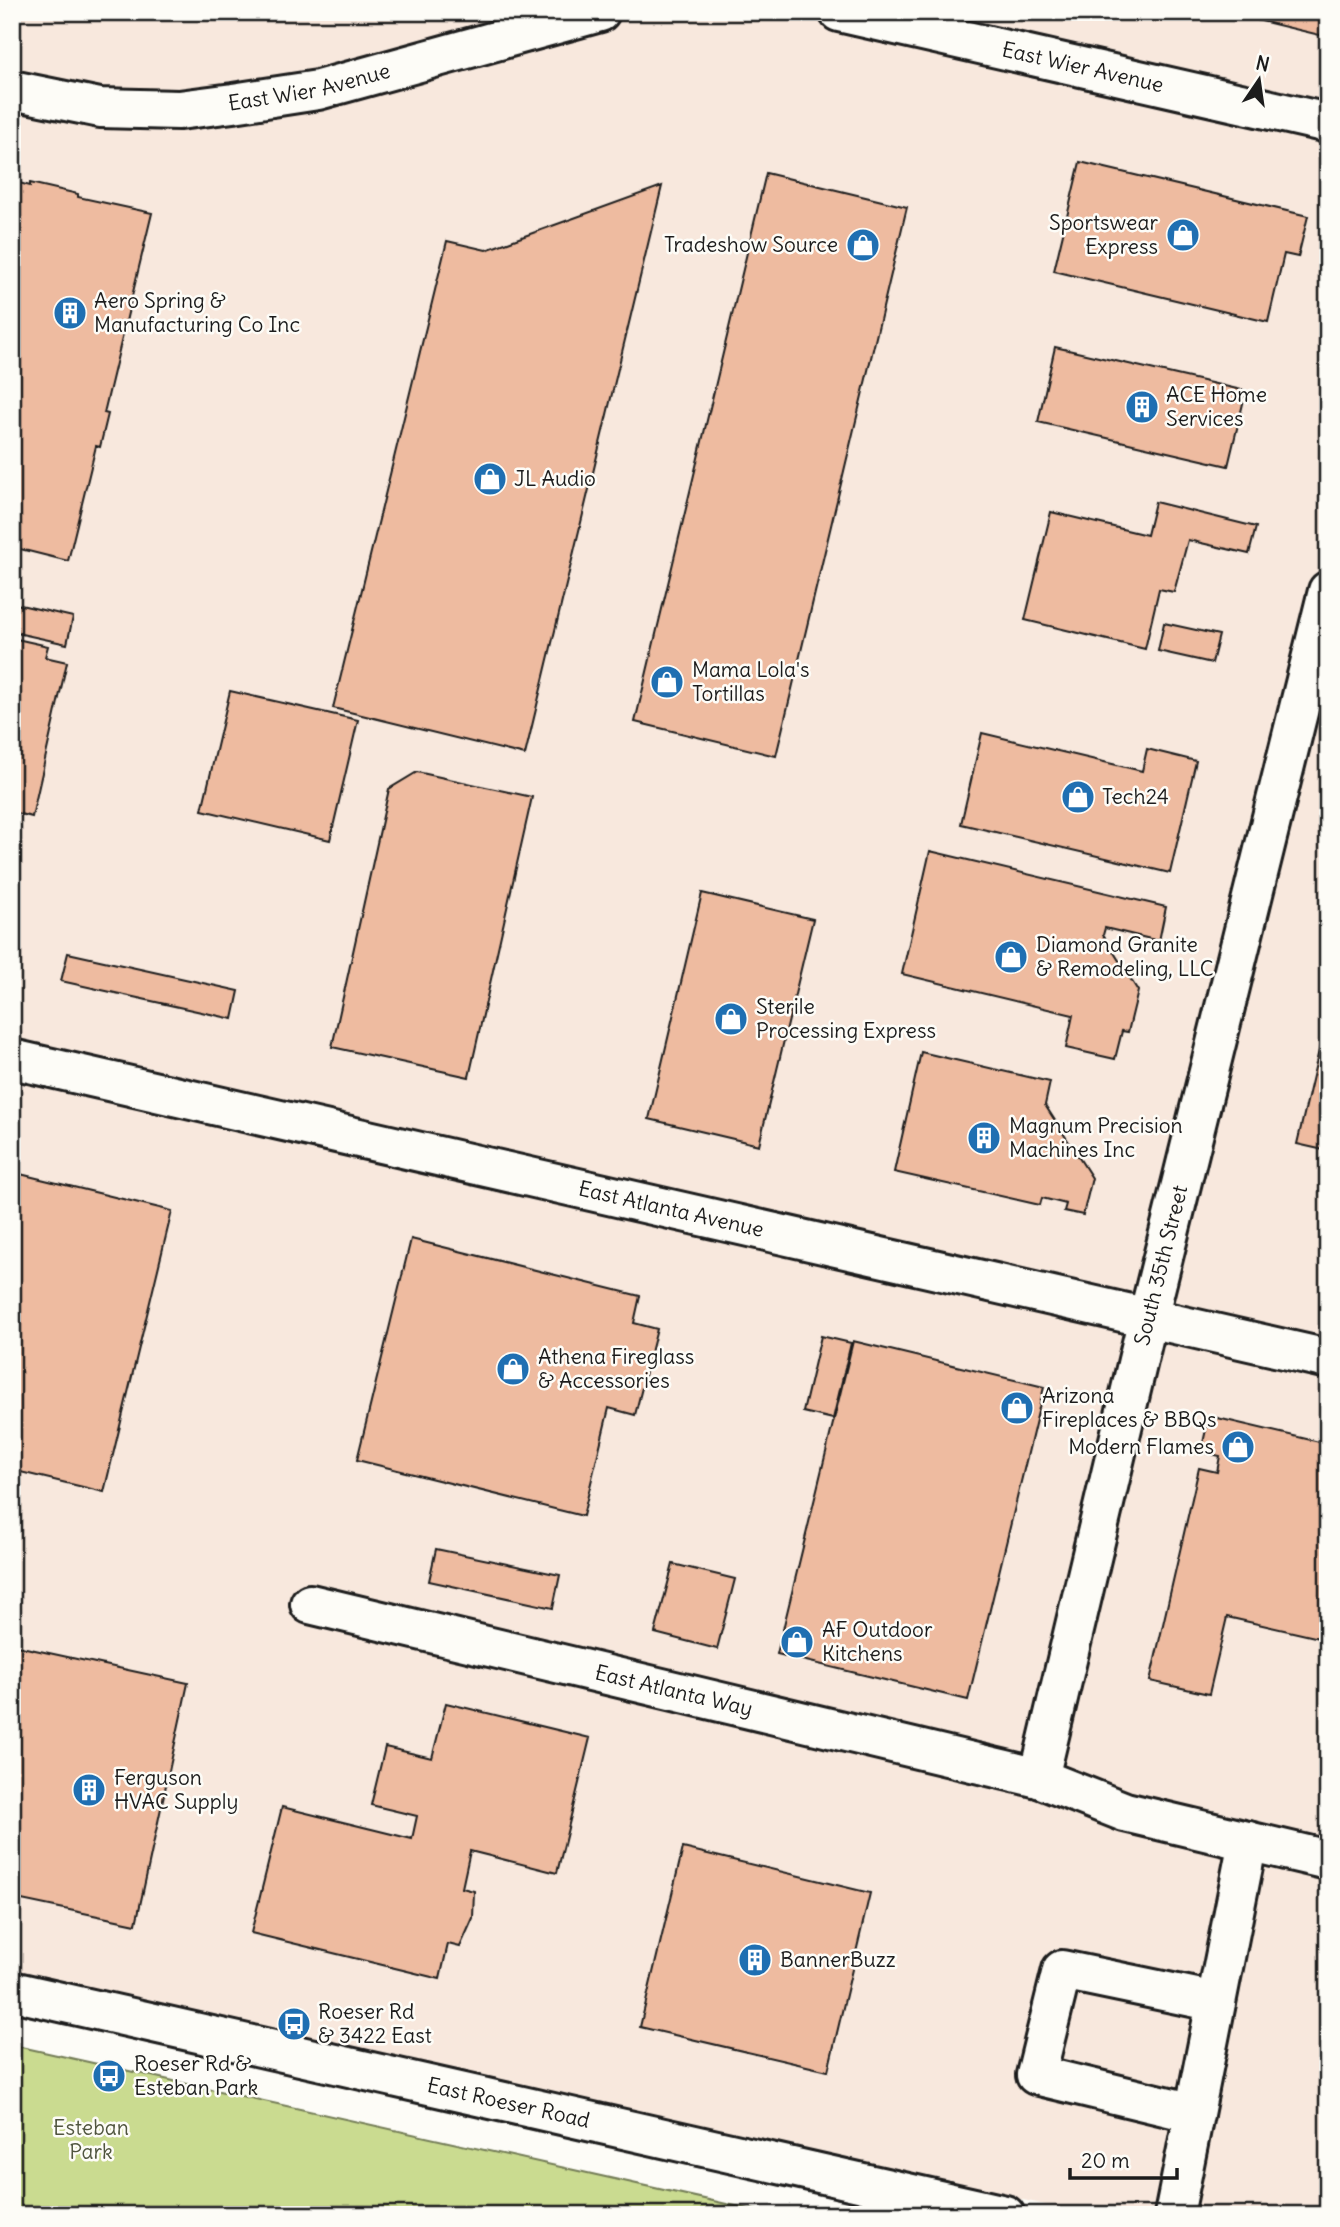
<svg xmlns="http://www.w3.org/2000/svg" width="1340" height="2227" font-family="Delius,sans-serif">
<rect width="100%" height="100%" fill="#fdfcf7"/>
<filter id="ink" filterUnits="userSpaceOnUse"><feTurbulence type="fractalNoise" baseFrequency=".0143" numOctaves="2"/><feDisplacementMap in="SourceGraphic" scale="14" xChannelSelector="R" yChannelSelector="G"/><feConvolveMatrix kernelMatrix="1 2 1 2 8 2 1 2 1" color-interpolation-filters="sRGB"/></filter>
<g filter="url(#ink)">
<!-- built -->
<path fill="#f8e8dd" d="M12,12h1316v2203h-238l-1078,-243z"/>
<!-- green -->
<path fill="#cadb90" stroke="#737c56" stroke-width="2" d="M12,2045l764,170h-764z"/>
<!-- building -->
<path fill="#eebba0" stroke="#1c1c1c" stroke-width="2" d="M1223,12h105v25z
M1080,162l228,54 -10,41 -14,-3 -16,68 -214,-51z
M766,173l141,34 -131,549 -141,-34z
M12,181l18,5v-3l48,11v3l74,16 -48,200 4,1 -8,33 -4,-1 -28,115 -56,-14z
M662,186l-137,569 -192,-47 114,-467 39,9z
M1055,347l191,44 -18,75 -190,-44z
M1155,502l101,25 -7,27 -61,-14 -14,52 -15,-3 -14,60 -120,-29 26,-108 96,23z
M12,603l61,14 -6,27 -55,-12z
M1164,623l55,12 -7,28 -54,-12z
M12,638l36,8 -3,11 22,5 -35,155 -20,-5z
M230,691l128,29 -28,120 -128,-30z
M982,733l160,38 5,-22 49,12 -26,112 -209,-49z
M417,772l115,25 -63,280 -137,-30 57,-258z
M930,851l236,56 -7,34 -54,-13 -2,7 35,56 -10,41 -6,-1 -7,28 -49,-11 7,-33 -171,-41z
M702,893l111,26 -54,226 -110,-26z
M68,953l171,38 -6,28 -172,-38z
M1328,1012v139l-31,-7z
M921,1052l129,30 -5,23 47,73 -9,37 -19,-4 2,-7 -24,-6 -2,7 -146,-33z
M12,1172l160,39 -68,281 -92,-22z
M411,1239l229,57 -6,27 23,6 -22,86 -26,-7 -26,108 -226,-56z
M821,1336l30,7 -18,76 -30,-7z
M853,1341l191,46 -76,313 -191,-46z
M1209,1416l119,28v196l-101,-23 -18,77 -59,-13 49,-213 18,4 3,-16 -19,-4z
M436,1549l124,26 -7,33 -124,-27z
M673,1564l62,15 -18,70 -62,-16z
M12,1645l176,38 -52,241 -124,-26z
M446,1703l144,35 -33,135 -87,-22 -8,37 12,3 -1,27 -13,29 -12,-3 -8,35 -189,-46 31,-126 130,32 5,-23 -46,-11 14,-58 47,11z
M683,1848l187,45 -42,178 -188,-44z"/>
<g fill="none" stroke-linecap="round" stroke-linejoin="round">
<defs>
<g id="minor">
<path id="s1" d="M839,12l489,111"/>
<path id="s2" d="M12,90l88,18 79,2 54,-7 85,-13 282,-78"/>
<path id="s3" d="M12,1059l1316,300"/>
<path id="s4" d="M310,1604l729,174 86,34 203,48"/>
<path id="s5" d="M1039,1778l109,-460 180,-727"/>
<path id="s6" d="M12,1991l993,224"/>
<path d="M1194,2113l-158,-38 26,-105 154,32"/>
<path d="M1174,2215l74,-374"/>
</g>
</defs>
<!-- minor casing -->
<use href="#minor" stroke="#1c1c1c" stroke-width="44"/>
<!-- minor -->
<use href="#minor" stroke="#fdfcf7" stroke-width="38"/>
</g>
</g>
<!-- icons -->
<defs>
<symbol id="shop-disc" viewBox="-11 -11 22 22"><circle r="9.5" fill="#1f6fb2" stroke="#fdfcf7"/><path d="M-5-2.5h2.3a2.7 3.5 0 0 1 5.4 0H5L5.5 6h-11ZM-1.5-2.5h3a1.5 2.3 0 0 0-3 0Z" fill="#fff"/></symbol>
<symbol id="building-disc" viewBox="-11 -11 22 22"><circle r="9.5" fill="#1f6fb2" stroke="#fdfcf7"/><path d="M-4-6H4V6H1V3H-1V6H-4ZM-2.5-4.3h1.7v1.8h-1.7ZM.8-4.3h1.7v1.8H.8ZM-2.5-1h1.7V.8h-1.7ZM.8-1h1.7V.8H.8Z" fill="#fff"/></symbol>
<symbol id="bus-disc" viewBox="-11 -11 22 22"><circle r="9.5" fill="#1f6fb2" stroke="#fdfcf7"/><path d="M-5-6H5V4H4V6H2V4H-2V6H-4V4H-5ZM-3.5-4V0h7V-4ZM-3.5 1.2v1.5H-2V1.2ZM2 1.2v1.5H3.5V1.2Z" fill="#fff"/></symbol>
</defs>
<g fill-rule="evenodd">
<use href="#shop-disc" x="1164" y="216" width="38" height="38"/>
<use href="#shop-disc" x="844" y="226" width="38" height="38"/>
<use href="#building-disc" x="51" y="294" width="38" height="38"/>
<use href="#building-disc" x="1123" y="388" width="38" height="38"/>
<use href="#shop-disc" x="471" y="460" width="38" height="38"/>
<use href="#shop-disc" x="648" y="663" width="38" height="38"/>
<use href="#shop-disc" x="1059" y="778" width="38" height="38"/>
<use href="#shop-disc" x="992" y="938" width="38" height="38"/>
<use href="#shop-disc" x="712" y="1000" width="38" height="38"/>
<use href="#building-disc" x="965" y="1119" width="38" height="38"/>
<use href="#shop-disc" x="494" y="1350" width="38" height="38"/>
<use href="#shop-disc" x="998" y="1389" width="38" height="38"/>
<use href="#shop-disc" x="1219" y="1428" width="38" height="38"/>
<use href="#shop-disc" x="778" y="1623" width="38" height="38"/>
<use href="#building-disc" x="70" y="1771" width="38" height="38"/>
<use href="#building-disc" x="736" y="1941" width="38" height="38"/>
<use href="#bus-disc" x="275" y="2005" width="38" height="38"/>
<use href="#bus-disc" x="90" y="2057" width="38" height="38"/>
</g>
<g text-anchor="middle" stroke-width="5" stroke-linejoin="round" paint-order="stroke">
<!-- street labels -->
<g font-size="21" fill="#1c1c1c" stroke="#fdfcf7">
<text dy="7" stroke="none"><textPath href="#s1" startOffset="250">East Wier Avenue</textPath></text>
<text dy="7" stroke="none"><textPath href="#s2" startOffset="301">East Wier Avenue</textPath></text>
<text dy="7" stroke="none"><textPath href="#s3" startOffset="676">East Atlanta Avenue</textPath></text>
<text dy="7" stroke="none"><textPath href="#s5" startOffset="527">South 35th Street</textPath></text>
<text dy="7" stroke="none"><textPath href="#s4" startOffset="374">East Atlanta Way</textPath></text>
<text dy="7" stroke="none"><textPath href="#s6" startOffset="509">East Roeser Road</textPath></text>
</g>
<!-- poi labels -->
<g font-size="21" fill="#1c1c1c" stroke="#fdfcf7" text-anchor="start">
<text x="1158" y="230" text-anchor="end">Sportswear<tspan x="1158" dy="24">Express</tspan></text>
<text x="838" y="252" text-anchor="end">Tradeshow Source</text>
<text x="94" y="308">Aero Spring &amp;<tspan x="94" dy="24">Manufacturing Co Inc</tspan></text>
<text x="1166" y="402">ACE Home<tspan x="1166" dy="24">Services</tspan></text>
<text x="514" y="486">JL Audio</text>
<text x="692" y="677">Mama Lola's<tspan x="692" dy="24">Tortillas</tspan></text>
<text x="1102" y="804">Tech24</text>
<text x="1036" y="952">Diamond Granite<tspan x="1036" dy="24">&amp; Remodeling, LLC</tspan></text>
<text x="756" y="1014">Sterile<tspan x="756" dy="24">Processing Express</tspan></text>
<text x="1009" y="1133">Magnum Precision<tspan x="1009" dy="24">Machines Inc</tspan></text>
<text x="538" y="1364">Athena Fireglass<tspan x="538" dy="24">&amp; Accessories</tspan></text>
<text x="1042" y="1403">Arizona<tspan x="1042" dy="24">Fireplaces &amp; BBQs</tspan></text>
<text x="1214" y="1454" text-anchor="end">Modern Flames</text>
<text x="822" y="1637">AF Outdoor<tspan x="822" dy="24">Kitchens</tspan></text>
<text x="114" y="1785">Ferguson<tspan x="114" dy="24">HVAC Supply</tspan></text>
<text x="780" y="1967">BannerBuzz</text>
<text x="318" y="2019">Roeser Rd<tspan x="318" dy="24">&amp; 3422 East</tspan></text>
<text x="134" y="2071">Roeser Rd &amp;<tspan x="134" dy="24">Esteban Park</tspan></text>
</g>
<!-- park labels -->
<g font-size="21" fill="#50553f" stroke="#fdfcf7">
<text x="91" y="2135">Esteban<tspan x="91" dy="24">Park</tspan></text>
</g>
</g>
<!-- margin -->
<rect width="1340" height="2227" fill="none" stroke="#fdfcf7" stroke-width="42"/>
<rect x="21" y="21" width="1298" height="2185" fill="none" stroke="#1c1c1c" stroke-width="2.5" filter="url(#ink)"/>
<!-- north arrow -->
<g transform="translate(1259 80) rotate(13)" stroke="#fdfcf7" stroke-width="5" paint-order="stroke">
<path d="M0-5L12 26L0 18L-12 26Z" fill="#1c1c1c"/>
<text y="-10" font-size="19" font-weight="bold" text-anchor="middle" fill="#1c1c1c">N</text>
</g>
<!-- scale -->
<path d="M1070 2168v10h107v-10" fill="none" stroke="#1c1c1c" stroke-width="3.5"/>
<text x="1081" y="2168" font-size="21" fill="#1c1c1c" stroke="#fdfcf7" stroke-width="5" paint-order="stroke">20 m</text>
</svg>
